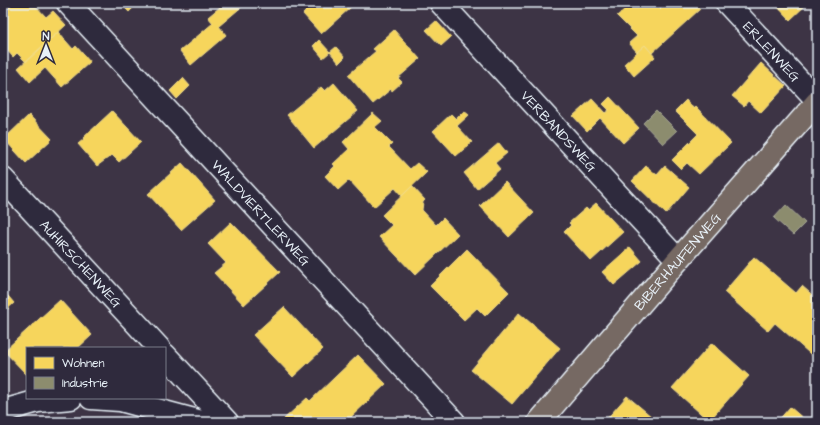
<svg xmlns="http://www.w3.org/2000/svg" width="820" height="425" font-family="'Architects Daughter',sans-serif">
<rect width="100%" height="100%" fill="#3d3445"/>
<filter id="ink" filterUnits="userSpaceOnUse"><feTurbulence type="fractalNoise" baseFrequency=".025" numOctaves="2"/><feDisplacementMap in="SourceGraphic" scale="8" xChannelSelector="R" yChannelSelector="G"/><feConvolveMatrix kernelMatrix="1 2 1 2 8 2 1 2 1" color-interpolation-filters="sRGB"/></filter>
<g filter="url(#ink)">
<!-- homes -->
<path fill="#f6d55c" stroke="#f2dd8b" d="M3,3h30l13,14 7,-6 13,14 -40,37 -9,-9 -4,4 -8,-9 -2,2z
M120,3h18l-9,9z
M216,3l29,1 -26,22 7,9 -35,30 -11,-14 33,-28 -5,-6 12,-10z
M303,3h6l3,3 4,-3h31l4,4 -30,27 -18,-20 3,-3 -5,-6z
M632,3l4,4 5,-4h53l6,6 -48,44 -7,-8 -8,7 -8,-9 8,-7 -20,-20z
M774,3h34l-18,17z
M436,21l15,16 -10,9 -15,-16z
M394,30l26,29 -22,19 4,4 -10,9 -1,-2 -18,15 -25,-29 28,-24 -3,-2z
M58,32l15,17 3,-3 14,16 -28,25 -17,-19 -15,14 -12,-14z
M319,40l11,12 -7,6 -10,-12z
M645,45l10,12 -21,19 -10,-12z
M336,47l9,10 -6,6 -9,-11z
M761,63l25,23 -25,27 -13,-12 -4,5 -12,-10z
M183,78l7,8 -13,13 -7,-8z
M334,83l24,28 -44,37 -27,-33 34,-28 4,4z
M610,97l29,31 -16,15 -23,-25 -13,13 -14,-15 19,-17 13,14 4,-3 -6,-6z
M686,100l8,9 2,-2 35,36 -32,31 -12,-11 -6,6 -9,-9 26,-26 -23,-23z
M112,111l29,31 -22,20 -7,-7 -15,11 -19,-22 6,-5 -1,-1z
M464,111l5,4 -12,11 15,16 -16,14 -23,-25 18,-17 5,5z
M373,113l9,8 -7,6 17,17 -3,3 21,22 7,-6 10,9 -25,24 -7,-8 -21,19 -25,-27 -11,10 -13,-14 10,-10 -2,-2 16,-15 -6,-7z
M29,115l23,24 -26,24 -22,-24z
M499,143l8,10 -12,10 5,6 -23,20 -13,-16z
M182,163l33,37 -34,30 -33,-36z
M646,166l11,9 8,-9 24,21 -23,27 -34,-33z
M505,182l29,31 -25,24 -29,-31z
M412,186l13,14 -2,2 -1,8 14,15 7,-7 15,16 -43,41 -36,-38 13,-12 -10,-10z
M596,203l27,29 -32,29 -27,-29 7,-7 -2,-2 17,-15 2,2z
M231,222l49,50 -36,33 -30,-32 12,-10 -18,-19z
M630,247l12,14 -28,24 -12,-13z
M467,249l42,43 -24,24 -8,-8 -13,12 -34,-34z
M754,257l42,36 6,-7 15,13v61l-42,-37 -7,8 -44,-39z
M3,290l11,13 -11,10z
M60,300l32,35 -14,13h-51v27l-23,-24z
M284,307l39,42 -30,28 -40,-42z
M519,313l41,35 -48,56 -41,-34z
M712,343l37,33 -40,45 -37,-33z
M358,355l28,29 -35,33 5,5h-69l-3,-3 23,-21 3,3z
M627,396l31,26h-54z
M790,407l15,13 -2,2h-26z"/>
<!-- industry -->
<path fill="#8c8c6e" stroke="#a8aa97" d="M656,110l21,21 -14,13 -20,-21z
M786,205l19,18 -12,12 -19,-17z"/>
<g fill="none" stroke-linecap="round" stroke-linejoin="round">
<defs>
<g id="minor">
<path id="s1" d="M68,3l386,419"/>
<path id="s2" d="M441,3l237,257"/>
<path id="s3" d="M727,3l90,97"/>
<path id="s4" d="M3,179l156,169"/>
<path d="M165,355l62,67"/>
<path d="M91,398l29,2 82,22"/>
<path d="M3,411l35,-10 33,-3"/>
</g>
<g id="major">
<path id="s5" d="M539,422l139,-162 139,-158"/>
</g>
</defs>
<!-- minor casing -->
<use href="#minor" stroke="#e8f1f8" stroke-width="25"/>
<!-- major casing -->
<use href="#major" stroke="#e8f1f8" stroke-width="25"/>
<!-- minor -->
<use href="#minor" stroke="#2f2a3d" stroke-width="22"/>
<!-- major -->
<use href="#major" stroke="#766964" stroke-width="22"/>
</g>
</g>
<g text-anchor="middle" stroke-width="4" stroke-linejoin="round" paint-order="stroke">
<!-- street labels -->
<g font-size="14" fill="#e8f1f8" stroke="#2f2a3d">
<text dy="5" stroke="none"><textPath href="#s3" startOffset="66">ERLENWEG</textPath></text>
<text dy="5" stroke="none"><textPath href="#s2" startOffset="174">VERBANDSWEG</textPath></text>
<text dy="5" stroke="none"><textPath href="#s1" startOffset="285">WALDVIERTLERWEG</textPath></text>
<text dy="5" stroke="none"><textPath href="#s5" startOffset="212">BIBERHAUFENWEG</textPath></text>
<text dy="5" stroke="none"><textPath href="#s4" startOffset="115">AUHIRSCHENWEG</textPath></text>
</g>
</g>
<!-- margin -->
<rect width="820" height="425" fill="none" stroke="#2f2a3d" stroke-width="16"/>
<rect x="8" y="8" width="804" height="409" fill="none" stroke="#e8f1f8" stroke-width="1.5" filter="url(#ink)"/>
<!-- legend -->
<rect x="26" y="347" width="140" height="52" fill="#2f2a3d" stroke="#797a88"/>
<rect x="34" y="357" width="20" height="12" fill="#f6d55c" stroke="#797a88"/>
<text x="62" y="367" font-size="12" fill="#e8f1f8">Wohnen</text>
<rect x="34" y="377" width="20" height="12" fill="#8c8c6e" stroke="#797a88"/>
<text x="62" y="387" font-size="12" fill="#e8f1f8">Industrie</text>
<!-- north arrow -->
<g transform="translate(46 46)" stroke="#2f2a3d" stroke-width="3" paint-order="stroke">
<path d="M0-3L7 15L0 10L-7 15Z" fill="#e8f1f8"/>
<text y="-6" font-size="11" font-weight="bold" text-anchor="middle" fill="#e8f1f8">N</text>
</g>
</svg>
